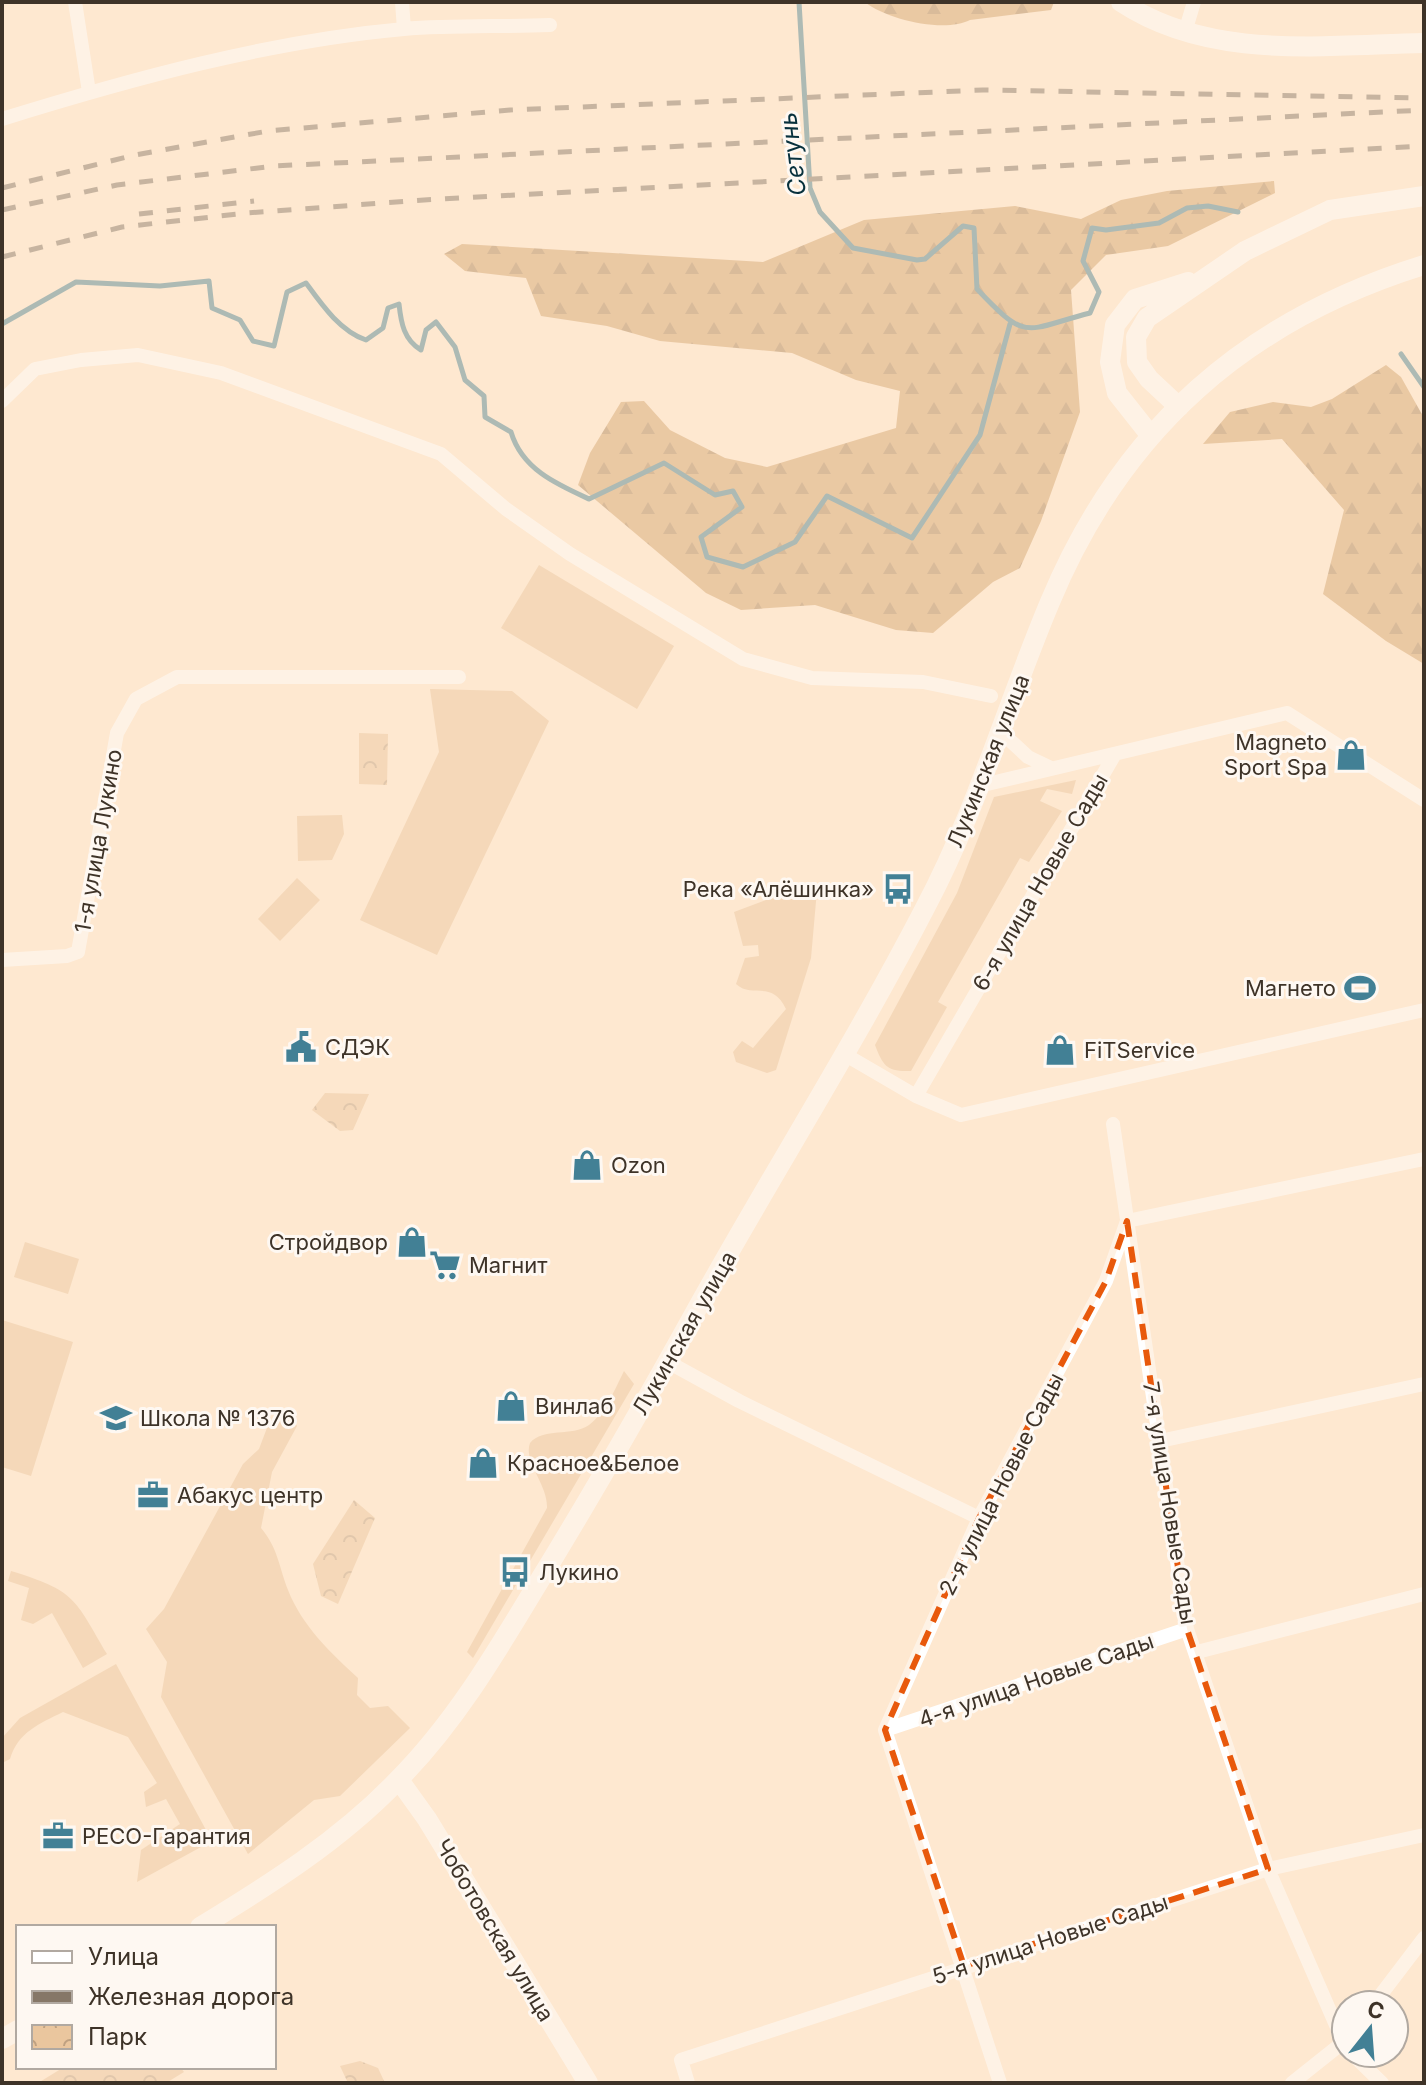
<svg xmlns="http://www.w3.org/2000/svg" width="1426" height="2085" font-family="Inter,sans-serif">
<defs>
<pattern id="forest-firs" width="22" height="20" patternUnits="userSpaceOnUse" patternTransform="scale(2)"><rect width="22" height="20" fill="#d3a46e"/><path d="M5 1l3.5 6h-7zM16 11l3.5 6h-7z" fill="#ad865a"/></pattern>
<pattern id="park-crowns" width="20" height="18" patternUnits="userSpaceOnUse" patternTransform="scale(2)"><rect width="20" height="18" fill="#eac69e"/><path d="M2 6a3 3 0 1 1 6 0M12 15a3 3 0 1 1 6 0" fill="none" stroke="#bfa181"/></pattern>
</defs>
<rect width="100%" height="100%" fill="#fee8d0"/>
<!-- green -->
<path fill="#eac69e" d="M539,565l135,81 -37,63 -136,-81z
M430,689l82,2 37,30 -112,234 -77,-35 79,-168z
M1076,780l-4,14 -25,-5 -7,12 22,10 -33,51 -9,-4 -82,144 9,5 -36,64c-24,1 -28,-5 -36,-26l82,-152 37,-96z
M342,815l2,19 -12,26 -34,1 -1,-45z
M297,878l23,22 -40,41 -22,-22z
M809,884l8,6 -6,68 -35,112 -9,3 -31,-11 -3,-10 9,-11 11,7 33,-39c-14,-30 -34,-10 -50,-25l9,-26 14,-2 -1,-11 -15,1 -9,-34z
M25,1242l54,17 -11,35 -54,-17z
M2,1320l71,22 -42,134 -29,-9z
M624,1371l10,13 -161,274 -6,-6 80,-144c1,-24 -24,-46 -17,-65 13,-16 42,-6 59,-18 17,-13 26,-36 35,-54z
M270,1420h23l4,6 -25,46 -11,56c17,20 18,39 27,62 14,36 43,63 70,88l-1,17 13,13 18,-2 22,22 -70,68 -26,4 -66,54 -87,-157 6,-35 -21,-33 18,-20 79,-145 16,-15z
M11,1571c65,20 63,27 96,83l-24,14 -31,-55 -19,11 -12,-4 8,-32 -21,-7z
M116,1664l96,177 -75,41 4,-32 39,-26 -14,-25 -20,8 -2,-15 13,-9 -29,-46 -65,-25c-24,12 -45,20 -53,47l-8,4v-25l18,-20z"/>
<!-- forest -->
<path fill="url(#forest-firs)" d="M865,2h189l-3,8 -81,10c-25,13 -83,0 -105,-18z
M1274,181l1,12 -107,53 -62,9 -35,35 9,122 -39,109 -21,47 -27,14 -60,51 -37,-3 -81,-25 -74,5 -35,-17 -128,-108 12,-32 31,-51 23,-1 26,29 55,28 42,9 129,-39 4,-37 -44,-11 -64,-27 -132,-12 -53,-15 -66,-10 -15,-38 -61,-7 -21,-17 18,-10 301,18 101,-42 151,-14 66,13 40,-19 46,-9z
M1386,365l15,12 23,41v246l-38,-23 -63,-47 21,-84 -62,-71 -79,5 27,-32 43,-10 38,5 21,-8z"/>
<!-- park -->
<path fill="url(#park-crowns)" d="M359,733l29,1 -1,51 -28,-1z
M325,1093l44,1 -16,36 -13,1 -28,-21z
M354,1500l21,18 -37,86 -17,-8 -8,-32z
M360,2061l18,7 6,13 -36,2 -8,-17z
M64,2067h116l4,5 -18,11h-128z"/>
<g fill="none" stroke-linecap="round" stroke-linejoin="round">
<!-- stream -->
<path stroke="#4c8393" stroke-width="5" d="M799,2l11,186 10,24 33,36 64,12 8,-1 38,-33 11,2 3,61c51,54 47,41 113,24l9,-21 -16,-31 9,-33 14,2 53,-7 28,-15 21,-2 30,6
M2,324l74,-42 84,4 49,-5 3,27 28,12 13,21 21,5 13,-54 19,-9c16,22 34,48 60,57l17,-12 5,-20 11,-4c2,19 5,36 22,46l5,-20 10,-8 19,25 10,33 19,16 1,21 26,15c11,37 45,52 78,67l75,-36 51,32 18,-4 9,16 -41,30 6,20 36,10 52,-25 32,-46 85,42 68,-103 30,-111
M1401,354l23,33"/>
<!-- street -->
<path stroke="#fff" stroke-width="14" d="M75,2l14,90
M402,2l2,27
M1185,32l9,-30
M2,119c129,-40 267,-78 402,-90 48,-4 98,-2 146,-4
M2,401l33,-32 46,-9 57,-5 83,18 220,81 65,55 64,45 173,105 69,19 111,4 68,14
M1001,732l27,25 21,10
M983,785l304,-72 137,87
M2,960l65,-4 11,-4 39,-219 19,-34 41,-22h282
M844,1054l72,42 45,19 463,-105
M916,1096l199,-342
M1113,1124l74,505 81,240 78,179
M668,1362l71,39 240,117
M1160,1441l264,-57
M1197,1652l227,-58
M885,1730l302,-101
M1373,2005l51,-67
M1351,2053l31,30
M688,2083l-7,-23 587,-191 156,-34
M1000,2083l-115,-353 94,-212 127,-237 21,-60 297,-62
M1292,2083l54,-43"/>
<!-- secondary -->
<path stroke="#fff" stroke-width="20" d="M1121,2c89,59 203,43 303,41
M1179,407l-30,-28 -12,-17 -1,-25 11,-19 98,-67 85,-41 94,-14
M1151,436l-34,-43 -7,-31 5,-37 20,-26 53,-17
M399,1780l28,39 161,264
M200,1927c69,-42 139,-86 196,-145 58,-58 100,-129 142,-199 54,-88 105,-177 155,-267 76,-137 160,-269 232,-408 52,-98 82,-204 125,-306 72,-173 196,-282 374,-337
M2,2039l16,-9"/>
<!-- rail -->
<path stroke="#867767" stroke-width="5" stroke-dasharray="14 14" stroke-linecap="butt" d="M2,188l133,-33 133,-24 242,-21 473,-20 441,8
M2,210l115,-25 157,-19 1150,-56
M139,214l115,-13
M2,257l120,-30 125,-14 177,-13 1000,-54"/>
</g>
<!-- marked area -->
<path d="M0 0H1426V2085H0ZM1127,1221l60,408 81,240 -304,97 -79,-236 94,-212 127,-237z" fill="#fee8d0" fill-opacity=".55" fill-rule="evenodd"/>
<path fill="none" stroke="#e8590c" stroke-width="6" stroke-dasharray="16 10" stroke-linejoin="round" d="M1127,1221l60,408 81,240 -304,97 -79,-236 94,-212 127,-237z"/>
<!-- icons -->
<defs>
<symbol id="shop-bare" viewBox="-9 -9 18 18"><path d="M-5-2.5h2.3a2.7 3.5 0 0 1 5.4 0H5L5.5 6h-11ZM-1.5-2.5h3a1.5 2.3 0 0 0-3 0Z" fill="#428095" stroke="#fef8f2" stroke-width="2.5" paint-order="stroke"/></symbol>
<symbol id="bus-bare" viewBox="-9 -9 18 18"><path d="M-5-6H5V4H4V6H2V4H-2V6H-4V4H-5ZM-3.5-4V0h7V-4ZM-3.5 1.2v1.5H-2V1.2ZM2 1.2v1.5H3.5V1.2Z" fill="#428095" stroke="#fef8f2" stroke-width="2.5" paint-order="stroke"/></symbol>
<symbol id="stadium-bare" viewBox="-9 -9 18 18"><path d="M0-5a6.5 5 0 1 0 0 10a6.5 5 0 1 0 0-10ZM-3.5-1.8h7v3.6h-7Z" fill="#428095" stroke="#fef8f2" stroke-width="2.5" paint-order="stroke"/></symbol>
<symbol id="civic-bare" viewBox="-9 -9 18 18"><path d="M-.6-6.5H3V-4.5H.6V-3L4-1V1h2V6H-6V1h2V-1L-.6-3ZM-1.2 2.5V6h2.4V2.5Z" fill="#428095" stroke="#fef8f2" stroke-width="2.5" paint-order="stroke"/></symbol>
<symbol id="supermarket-bare" viewBox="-9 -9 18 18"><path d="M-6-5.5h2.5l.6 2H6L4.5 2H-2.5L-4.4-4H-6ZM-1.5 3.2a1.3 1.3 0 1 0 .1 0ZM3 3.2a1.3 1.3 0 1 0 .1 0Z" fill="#428095" stroke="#fef8f2" stroke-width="2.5" paint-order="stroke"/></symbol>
<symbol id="school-bare" viewBox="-9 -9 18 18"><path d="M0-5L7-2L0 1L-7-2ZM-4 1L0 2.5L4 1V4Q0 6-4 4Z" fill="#428095" stroke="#fef8f2" stroke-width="2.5" paint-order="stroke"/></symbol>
<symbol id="office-bare" viewBox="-9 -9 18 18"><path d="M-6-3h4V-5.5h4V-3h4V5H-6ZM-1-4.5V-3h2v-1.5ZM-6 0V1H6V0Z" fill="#428095" stroke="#fef8f2" stroke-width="2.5" paint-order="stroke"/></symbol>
</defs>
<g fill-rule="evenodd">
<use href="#shop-bare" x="1329" y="733" width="44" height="44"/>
<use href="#bus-bare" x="876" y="867" width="44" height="44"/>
<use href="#stadium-bare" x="1338" y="966" width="44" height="44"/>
<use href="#civic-bare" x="279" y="1025" width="44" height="44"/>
<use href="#shop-bare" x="1038" y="1028" width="44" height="44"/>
<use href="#shop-bare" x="565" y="1143" width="44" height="44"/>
<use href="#shop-bare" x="390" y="1220" width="44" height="44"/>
<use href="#supermarket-bare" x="423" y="1243" width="44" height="44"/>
<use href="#shop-bare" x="489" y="1384" width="44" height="44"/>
<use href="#school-bare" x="94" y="1396" width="44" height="44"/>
<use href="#shop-bare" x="461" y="1441" width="44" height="44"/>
<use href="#office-bare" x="131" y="1473" width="44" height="44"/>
<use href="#bus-bare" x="493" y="1550" width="44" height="44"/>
<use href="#office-bare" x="36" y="1814" width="44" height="44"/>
</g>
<g text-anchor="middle" stroke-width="6" stroke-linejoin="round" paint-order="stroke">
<!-- poi labels -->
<g font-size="22" fill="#3e3328" stroke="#fef8f2" text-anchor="start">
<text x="1327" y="750" text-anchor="end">Magneto<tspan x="1327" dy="25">Sport Spa</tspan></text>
<text x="874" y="897" text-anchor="end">Река «Алёшинка»</text>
<text x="1336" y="996" text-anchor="end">Магнето</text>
<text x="325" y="1055">СДЭК</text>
<text x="1084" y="1058">FiTService</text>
<text x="611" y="1173">Ozon</text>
<text x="388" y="1250" text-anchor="end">Стройдвор</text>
<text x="469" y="1273">Магнит</text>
<text x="535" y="1414">Винлаб</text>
<text x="140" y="1426">Школа № 1376</text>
<text x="507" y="1471">Красное&amp;Белое</text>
<text x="177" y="1503">Абакус центр</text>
<text x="539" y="1580">Лукино</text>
<text x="82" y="1844">РЕСО-Гарантия</text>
</g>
<!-- street labels -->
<g font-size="22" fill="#3e3328" stroke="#fef8f2">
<text transform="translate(988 761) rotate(-68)" y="8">Лукинская улица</text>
<text transform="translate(98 841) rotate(-80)" y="8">1-я улица Лукино</text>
<text transform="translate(1040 882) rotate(-60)" y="8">6-я улица Новые Сады</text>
<text transform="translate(684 1333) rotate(-60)" y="8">Лукинская улица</text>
<text transform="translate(1001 1484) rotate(-63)" y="8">2-я улица Новые Сады</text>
<text transform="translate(1170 1503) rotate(81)" y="8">7-я улица Новые Сады</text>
<text transform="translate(1036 1680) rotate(-19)" y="8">4-я улица Новые Сады</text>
<text transform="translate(495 1930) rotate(59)" y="8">Чоботовская улица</text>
<text transform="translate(1050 1939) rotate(-18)" y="8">5-я улица Новые Сады</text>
</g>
<!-- water labels -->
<g font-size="24" font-style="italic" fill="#07303c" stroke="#fef8f2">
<text transform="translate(793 154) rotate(-97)" y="8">Сетунь</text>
</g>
</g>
<!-- border -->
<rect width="1426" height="2085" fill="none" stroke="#3e3328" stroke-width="8"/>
<!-- legend -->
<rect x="16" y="1925" width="260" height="144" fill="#fef8f2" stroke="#b1a9a1" stroke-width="2"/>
<rect x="32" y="1951" width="40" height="12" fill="#ffffff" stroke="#b1a9a1" stroke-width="2"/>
<text x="88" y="1965" font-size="24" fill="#3e3328">Улица</text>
<rect x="32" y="1991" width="40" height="12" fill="#867767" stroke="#b1a9a1" stroke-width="2"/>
<text x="88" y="2005" font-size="24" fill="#3e3328">Железная дорога</text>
<rect x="32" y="2025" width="40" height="24" fill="url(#park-crowns)" stroke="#b1a9a1" stroke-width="2"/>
<text x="88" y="2045" font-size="24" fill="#3e3328">Парк</text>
<!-- north arrow -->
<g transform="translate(1370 2029) rotate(17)"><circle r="38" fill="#fef8f2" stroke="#b1a9a1" stroke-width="2"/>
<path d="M0-6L14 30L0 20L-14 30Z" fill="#428095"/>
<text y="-12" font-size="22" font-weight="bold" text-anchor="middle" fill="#3e3328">С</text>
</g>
</svg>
